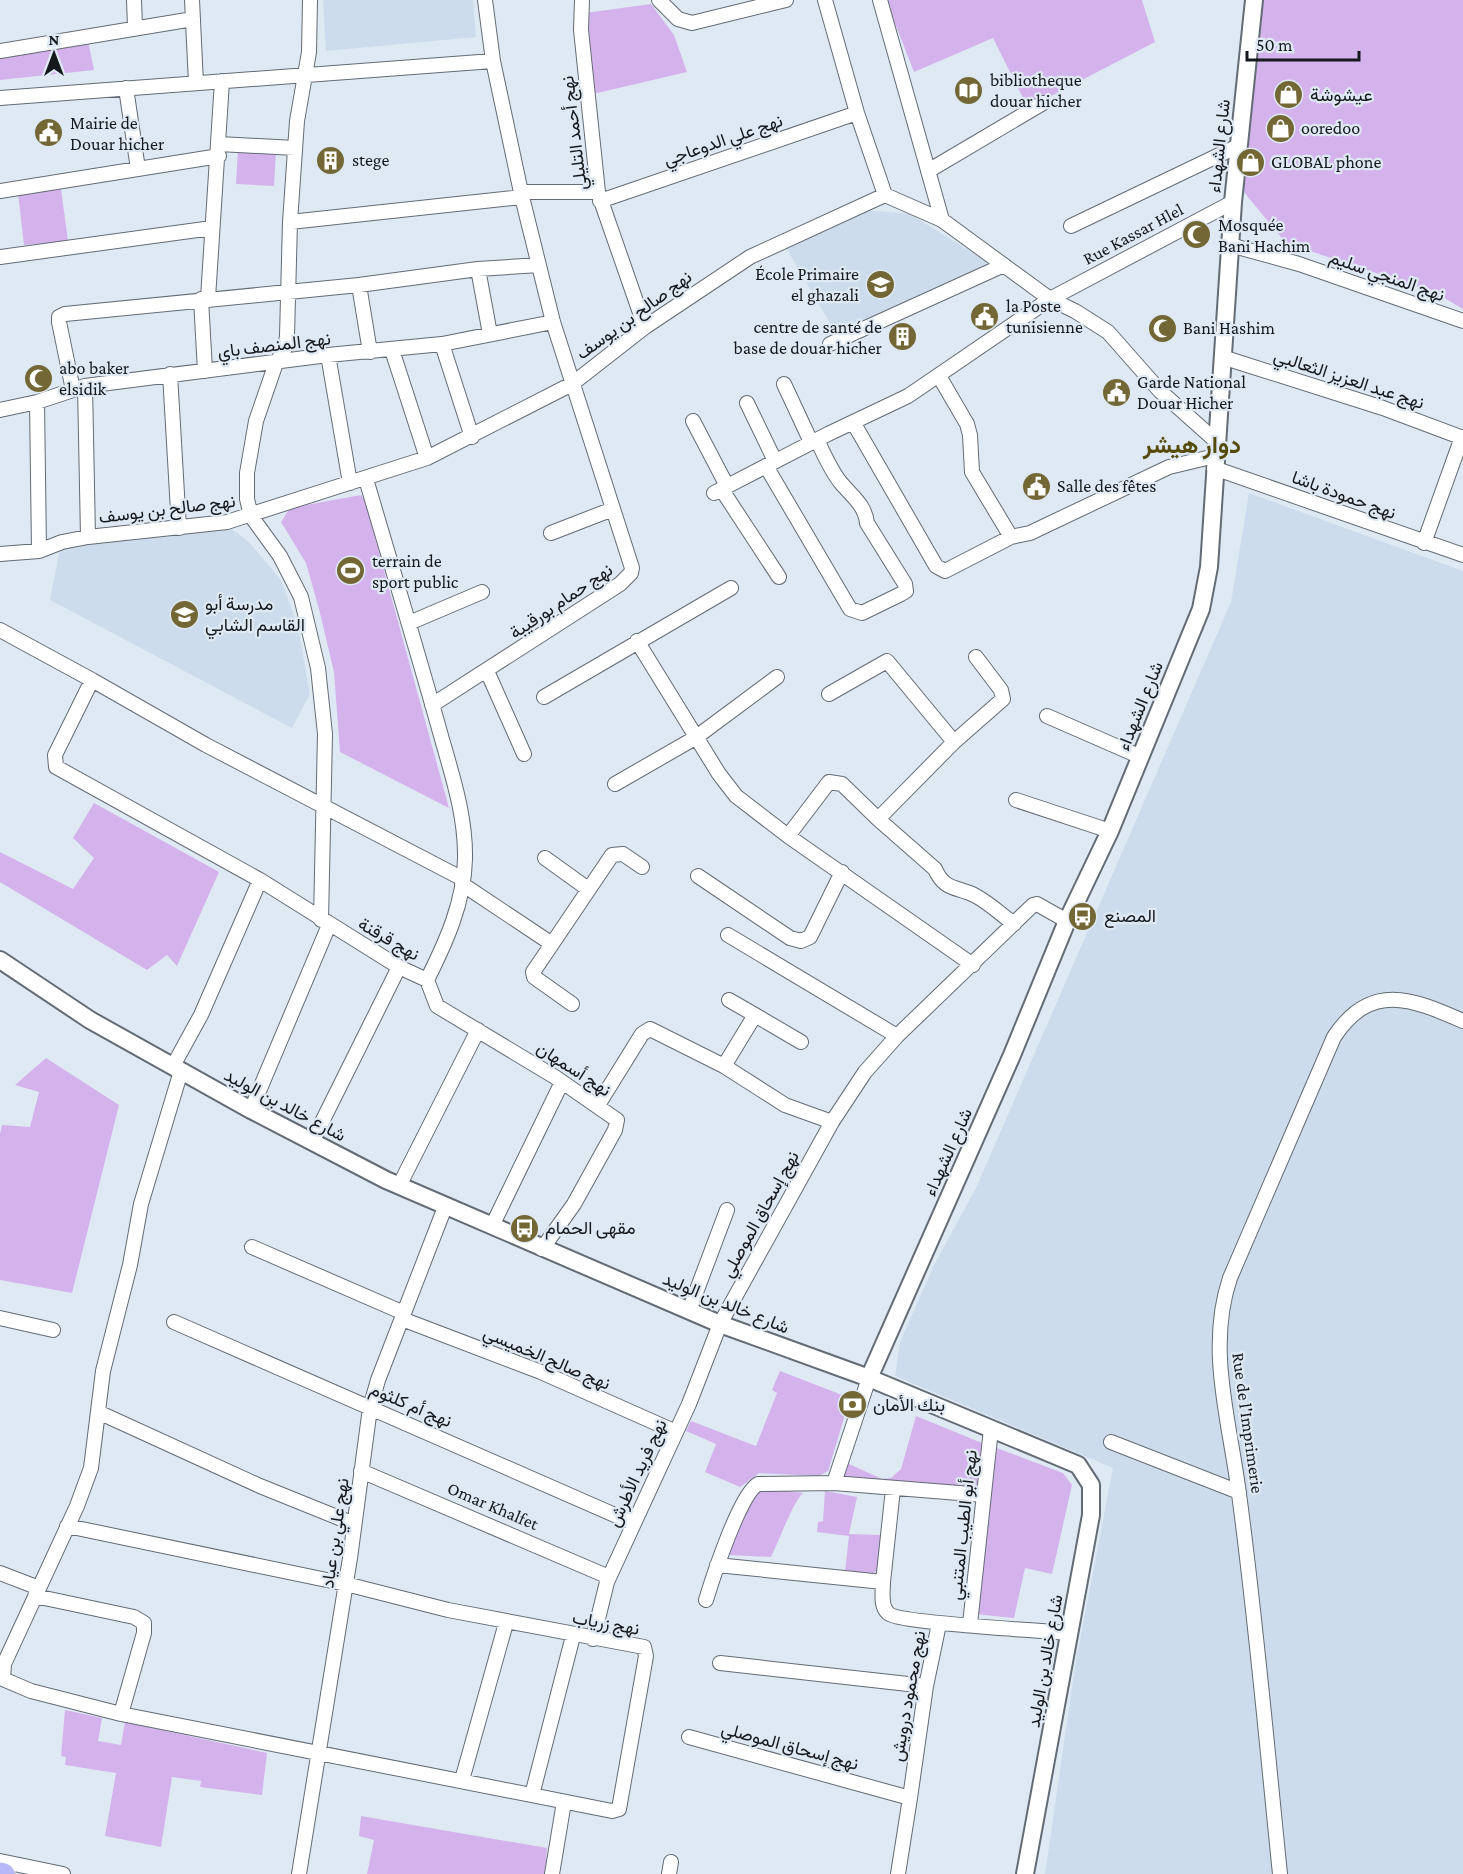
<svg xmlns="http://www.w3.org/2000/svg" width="1463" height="1874" font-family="'Crimson Pro',Vazirmatn,serif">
<rect width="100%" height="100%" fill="#dfe9f3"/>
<!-- built -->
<path fill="#cddcec" d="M323,0h150l3,37 -150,14z
M866,210l44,4 84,52 -157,69 -52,-89z
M1249,493l214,78v1303h-418l30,-208 38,-198 -218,-92 5,-34 34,-77 42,-77 255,-586z
M218,519l31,23 32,38 17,47 12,67 -18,34 -242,-128 11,-57z"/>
<!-- green -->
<path fill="#d4b3ed" d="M886,0h256l13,42 -127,66 -35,-70 -79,34z
M1260,0h203v309l-27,-16 -150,-50 -43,-52z
M651,4l23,31 13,37 -94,22 -8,-81z
M88,41l6,29 -94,10v-22z
M238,149l38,3 -2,34 -38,-2z
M61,189l7,52 -44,4 -6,-52z
M361,495l4,6 84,307 -109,-56 -6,-80 -15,-63 -13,-46 -25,-41 9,-14z
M94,803l125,69 -42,94 -10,-11 -20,15 -147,-88v-30l73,37 21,-31 -21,-20z
M46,1058l73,47 -47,188 -72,-13v-146l2,-9 28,2 9,-35 -24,-7z
M780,1371l70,27 -22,73 -9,5 -60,-3 -19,14 -35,-15 11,-28 -30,-13 5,-10 65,25 21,-53 -5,-3z
M916,1416l66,27 -5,48 -133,-13 3,-15 35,16 9,-1 10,-9z
M994,1447l69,26 9,12 -20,89 -27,-6 -11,50 -40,-4z
M760,1488l43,5c-9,7 -25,50 -32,64l-43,-2 14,-41z
M825,1491l32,6 -8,37 34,1 -5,35c-10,8 -21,4 -33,2l4,-36 -32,-4 1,-10 5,-1z
M65,1710l37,8 -4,23 23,4 4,-23 142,31 -5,42 -62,-8 1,-6 -29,-4 -11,70 -56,-11 11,-63 -51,-8 1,-8 -5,-1z
M361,1816l186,32 -2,26h-178l7,-34 -15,-4z"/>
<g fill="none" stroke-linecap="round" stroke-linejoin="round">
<defs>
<path id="minor" d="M134,0l1,27
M192,0l4,83
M310,0l-1,52 -12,69 -7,101 -3,114 -2,12 -9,15 -20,58 -9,52v26l4,17 29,40 21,41 17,71 7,66 -4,186
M582,0l-1,30 17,162 47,135
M659,0l19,19 14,4 94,-23
M825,0l32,113 28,82
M880,0l62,220
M0,51l193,-32
M126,88l12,81
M0,98l493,-37
M219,144l76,4
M928,171l115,-68
M0,191l219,-35
M521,192h77
M600,201l257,-88
M290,222l232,-25
M1071,226l167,-80
M1230,245l69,19 164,57
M0,257l212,-29
M478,269l12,65
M359,285l11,67
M208,298l14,-217
M201,299l4,72
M442,344l30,93
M830,344l174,-79
M392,350l35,108
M328,355l22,128
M1222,357l161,51 80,30
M170,374l9,154
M939,376l28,48 3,11 2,37 39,65
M784,384l27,58
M85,386l3,151
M73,390l-14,-68v-5l6,-3 294,-29 119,-16 61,-4
M37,402l2,149
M747,403l28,58
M0,410l37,-8 48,-16 243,-31 114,-11 111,-22
M693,421l34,65
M853,422l83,144 9,5 66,-34 19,-4 139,-66 46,-11
M766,466l84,143 12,4 39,-19 5,-3 -1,-7 -38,-61c-2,-18 -15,-27 -26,-40 -10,-12 -17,-29 -24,-43
M1214,468l249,87
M722,490l57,87
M714,493l114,-59 80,-38 142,-97 183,-97
M551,533l62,-24
M1424,543l38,-106
M0,554l39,-3 23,-9 26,-5 139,-15 200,-64 145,-74 73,-57 105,-70 135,-62 57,25 108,79 25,12 33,21 52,59 57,51
M409,623l73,-31
M0,630l92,50 -37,75 1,12 204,113 139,87 28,13c19,-38 37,-77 38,-121 1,-46 -15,-90 -27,-134 -23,-82 -48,-164 -72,-246
M637,641l82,133 17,22 52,40
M487,671l37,83
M92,680l114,65 257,134
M829,694l58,-33 67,81 49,-43 -2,-9 -25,-33
M544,697l187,-109
M432,705l188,-121 11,-11 1,-5 -79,-246 -31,-125 -29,-136 -8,-61
M1047,716l94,41
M954,742l-76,77 57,50c10,23 23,17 41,27 13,7 26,19 38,28
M615,784l80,-46 82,-61
M1016,800l94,31
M878,819l-36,-35 -13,-2 -41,54 185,129
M545,858l43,31
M698,876l92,62 11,3 9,-4 32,-65
M462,884l90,60 -19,28 1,5 38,27
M728,935l169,101
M552,944l60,-89 11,-1 19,13
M427,980l10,26 118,71 62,43 -2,10 -41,74 -32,45
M755,1015l46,27
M173,1066l28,-51 59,-135
M724,1066l31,-51 -26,-15
M598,1105l44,-71 8,-5 74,37 61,39 47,17 33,-50 32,-36 136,-131 4,-1 30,17
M251,1110l78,-185
M312,1142l87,-175
M399,1186l79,-156
M492,1226l70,-144
M252,1247l152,66
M689,1311l38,-101
M0,1318l53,12
M402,1319l139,53 135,60
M174,1322l459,201
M98,1412l162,74 94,38
M1111,1442l128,50
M361,1471l248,106
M834,1483l35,-105
M67,1526l279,58 102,26 196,37 2,9 -27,153 -7,2 -491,-97 -90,-23 -28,-12 1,-15 73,-158 14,-38 12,-97 27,-106 11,-61 40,-133
M717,1565l166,17 10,-93
M0,1573l39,15
M883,1582c0,10 -3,24 5,31 9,10 158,18 182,20
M35,1596l99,21 10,6v10l-23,81
M706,1600c7,-23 34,-106 52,-116l76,-1 150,12
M970,1624l21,-195
M593,1639l14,-57 82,-178 31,-80 112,-202
M720,1663l206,23
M689,1737l221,61 -12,76
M462,1780l44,-157
M532,1795l41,-159
M910,1798l16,-112 13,-62
M0,1861l63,13
M299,1874l51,-316 20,-150 8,-28 67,-173
M552,1874l12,-72
M669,1874l2,-12
M1280,1874c-13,-127 -24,-254 -41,-380 -9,-72 -33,-145 -9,-216l104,-241c37,-56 78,-38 129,-16"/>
<path id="tertiary" d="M0,960l90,60 161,90 135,70 334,144 149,54 209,87 13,20v30l-66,359
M869,1378l143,-323 55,-134 43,-90 91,-222 8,-42 24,-365 21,-202"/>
<path id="primary" d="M0,1873l4,1"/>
</defs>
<!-- minor casing -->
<use href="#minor" stroke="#636b74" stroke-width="16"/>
<!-- tertiary casing -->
<use href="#tertiary" stroke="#636b74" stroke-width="20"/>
<!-- primary casing -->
<use href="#primary" stroke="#c7c8c9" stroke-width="24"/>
<!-- minor -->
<use href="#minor" stroke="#fff" stroke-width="14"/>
<!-- tertiary -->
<use href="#tertiary" stroke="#fff" stroke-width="16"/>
<!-- primary -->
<use href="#primary" stroke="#b6b8f8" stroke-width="21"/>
</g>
<!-- icons -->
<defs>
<symbol id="library-disc" viewBox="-11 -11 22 22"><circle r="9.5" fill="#736835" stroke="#dfe9f3"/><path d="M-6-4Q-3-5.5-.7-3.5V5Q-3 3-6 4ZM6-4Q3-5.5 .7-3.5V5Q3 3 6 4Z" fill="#fff"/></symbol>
<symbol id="shop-disc" viewBox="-11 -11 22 22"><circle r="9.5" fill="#736835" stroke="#dfe9f3"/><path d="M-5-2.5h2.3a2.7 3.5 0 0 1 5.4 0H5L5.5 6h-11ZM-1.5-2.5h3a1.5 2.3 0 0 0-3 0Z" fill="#fff"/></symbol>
<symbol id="civic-disc" viewBox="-11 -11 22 22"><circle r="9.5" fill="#736835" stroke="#dfe9f3"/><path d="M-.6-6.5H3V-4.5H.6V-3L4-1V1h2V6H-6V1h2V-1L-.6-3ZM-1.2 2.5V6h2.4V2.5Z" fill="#fff"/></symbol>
<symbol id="building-disc" viewBox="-11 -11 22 22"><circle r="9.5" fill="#736835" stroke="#dfe9f3"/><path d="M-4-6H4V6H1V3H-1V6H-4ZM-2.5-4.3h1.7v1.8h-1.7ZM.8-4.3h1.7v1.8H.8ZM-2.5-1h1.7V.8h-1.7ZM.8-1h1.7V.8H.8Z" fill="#fff"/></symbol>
<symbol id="mosque-disc" viewBox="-11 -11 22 22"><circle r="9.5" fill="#736835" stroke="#dfe9f3"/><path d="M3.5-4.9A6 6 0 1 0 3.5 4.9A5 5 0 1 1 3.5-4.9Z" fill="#fff"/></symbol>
<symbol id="school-disc" viewBox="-11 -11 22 22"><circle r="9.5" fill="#736835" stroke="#dfe9f3"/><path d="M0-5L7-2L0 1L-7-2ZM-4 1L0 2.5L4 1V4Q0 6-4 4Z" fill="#fff"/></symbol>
<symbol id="stadium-disc" viewBox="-11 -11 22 22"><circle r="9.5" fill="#736835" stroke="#dfe9f3"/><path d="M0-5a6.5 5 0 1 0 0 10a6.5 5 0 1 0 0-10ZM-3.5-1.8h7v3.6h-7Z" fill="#fff"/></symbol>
<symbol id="bus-disc" viewBox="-11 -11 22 22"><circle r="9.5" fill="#736835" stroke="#dfe9f3"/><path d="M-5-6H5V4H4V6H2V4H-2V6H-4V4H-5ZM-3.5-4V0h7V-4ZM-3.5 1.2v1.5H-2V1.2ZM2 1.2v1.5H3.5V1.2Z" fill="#fff"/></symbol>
<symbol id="bank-disc" viewBox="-11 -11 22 22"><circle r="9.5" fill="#736835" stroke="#dfe9f3"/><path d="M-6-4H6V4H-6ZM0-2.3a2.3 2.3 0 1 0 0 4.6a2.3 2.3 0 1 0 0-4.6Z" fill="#fff"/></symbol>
</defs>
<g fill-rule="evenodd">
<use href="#library-disc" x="952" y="74" width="33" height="33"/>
<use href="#shop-disc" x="1272" y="78" width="33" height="33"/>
<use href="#shop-disc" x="1264" y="112" width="33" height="33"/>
<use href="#civic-disc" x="32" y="116" width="33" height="33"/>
<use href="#building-disc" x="314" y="144" width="33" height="33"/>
<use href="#shop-disc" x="1234" y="146" width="33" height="33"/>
<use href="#mosque-disc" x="1180" y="218" width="33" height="33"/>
<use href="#school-disc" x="864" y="268" width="33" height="33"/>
<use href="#civic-disc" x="968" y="300" width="33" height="33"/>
<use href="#mosque-disc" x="1146" y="312" width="33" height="33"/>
<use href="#building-disc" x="886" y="320" width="33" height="33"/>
<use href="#mosque-disc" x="22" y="362" width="33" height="33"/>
<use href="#civic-disc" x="1100" y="376" width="33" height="33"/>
<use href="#civic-disc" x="1020" y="470" width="33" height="33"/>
<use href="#stadium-disc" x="334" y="554" width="33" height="33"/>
<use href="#school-disc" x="168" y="598" width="33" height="33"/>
<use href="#bus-disc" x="1066" y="900" width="33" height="33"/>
<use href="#bus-disc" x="508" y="1212" width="33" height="33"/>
<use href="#bank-disc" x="836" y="1388" width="33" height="33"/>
</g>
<g text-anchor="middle" stroke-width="4.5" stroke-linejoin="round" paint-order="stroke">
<!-- poi labels -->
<g font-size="18" fill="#15181c" stroke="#dfe9f3" text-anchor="start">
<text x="990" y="86">bibliotheque<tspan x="990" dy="21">douar hicher</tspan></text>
<text x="1310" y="101">عيشوشة</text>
<text x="70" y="129">Mairie de<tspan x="70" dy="21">Douar hicher</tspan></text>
<text x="1301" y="134">ooredoo</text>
<text x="352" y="166">stege</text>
<text x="1271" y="168">GLOBAL phone</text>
<text x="1218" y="231">Mosquée<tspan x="1218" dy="21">Bani Hachim</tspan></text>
<text x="859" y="280" text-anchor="end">École Primaire<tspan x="859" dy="21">el ghazali</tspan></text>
<text x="1006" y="312">la Poste<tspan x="1006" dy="21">tunisienne</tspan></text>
<text x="882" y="333" text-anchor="end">centre de santé de<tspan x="882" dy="21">base de douar hicher</tspan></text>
<text x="1183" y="334">Bani Hashim</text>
<text x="59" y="374">abo baker<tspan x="59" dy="21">elsidik</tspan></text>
<text x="1137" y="388">Garde National<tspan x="1137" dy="21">Douar Hicher</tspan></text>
<text x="1057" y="492">Salle des fêtes</text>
<text x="372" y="567">terrain de<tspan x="372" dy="21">sport public</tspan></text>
<text x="205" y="610">مدرسة أبو<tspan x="205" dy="21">القاسم الشابي</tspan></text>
<text x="1104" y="922">المصنع</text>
<text x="545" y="1234">مقهى الحمام</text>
<text x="873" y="1411">بنك الأمان</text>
</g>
<!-- street labels -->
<g font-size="18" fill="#15181c" stroke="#dfe9f3">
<text transform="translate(574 133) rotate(-97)" y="6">نهج أحمد التليلي</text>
<text transform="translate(723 140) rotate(-19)" y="6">نهج علي الدوعاجي</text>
<text transform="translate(1219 146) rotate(-84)" y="6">شارع الشهداء</text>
<text transform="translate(1133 234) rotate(-28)" y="6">Rue Kassar Hlel</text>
<text transform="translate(1387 276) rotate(19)" y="6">نهج المنجي سليم</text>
<text transform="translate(634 315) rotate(-36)" y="6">نهج صالح بن يوسف</text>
<text transform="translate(274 345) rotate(-7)" y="6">نهج المنصف باي</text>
<text transform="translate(1349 379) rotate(18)" y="6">نهج عبد العزيز الثعالبي</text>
<text transform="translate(1344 495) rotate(20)" y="6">نهج حمودة باشا</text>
<text transform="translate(167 509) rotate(-7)" y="6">نهج صالح بن يوسف</text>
<text transform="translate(561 601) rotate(-34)" y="6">نهج حمام بورقيبة</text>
<text transform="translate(1140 706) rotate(-68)" y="6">شارع الشهداء</text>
<text transform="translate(389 939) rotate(30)" y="6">نهج قرقنة</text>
<text transform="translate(574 1069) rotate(33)" y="6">نهج أسمهان</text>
<text transform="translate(285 1105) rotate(28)" y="6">شارع خالد بن الوليد</text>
<text transform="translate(948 1152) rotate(-66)" y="6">شارع الشهداء</text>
<text transform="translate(760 1214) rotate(-61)" y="6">نهج إسحاق الموصلي</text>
<text transform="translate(726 1303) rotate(22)" y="6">شارع خالد بن الوليد</text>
<text transform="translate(547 1358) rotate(23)" y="6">نهج صالح الخميسي</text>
<text transform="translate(411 1405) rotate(23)" y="6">نهج أم كلثوم</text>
<text transform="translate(1248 1423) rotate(82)" y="6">Rue de l'Imprimerie</text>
<text transform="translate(637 1473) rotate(-65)" y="6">نهج فريد الأطرش</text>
<text transform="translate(493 1506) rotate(23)" y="6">Omar Khalfet</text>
<text transform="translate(963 1525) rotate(-84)" y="6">نهج أبو الطيب المتنبي</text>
<text transform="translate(335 1533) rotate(-82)" y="6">نهج علي بن عياد</text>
<text transform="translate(606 1623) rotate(10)" y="6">نهج زرياب</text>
<text transform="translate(1045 1661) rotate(-80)" y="6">شارع خالد بن الوليد</text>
<text transform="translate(908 1696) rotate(-80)" y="6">نهج محمود درويش</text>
<text transform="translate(790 1746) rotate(15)" y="6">نهج إسحاق الموصلي</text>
</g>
<!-- district labels -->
<g font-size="24" font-weight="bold" fill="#554a08" stroke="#dfe9f3">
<text x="1192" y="453">دوار هيشر</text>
</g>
</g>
<!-- north arrow -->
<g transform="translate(54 54)" stroke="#dfe9f3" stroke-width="4.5" paint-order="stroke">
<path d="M0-4.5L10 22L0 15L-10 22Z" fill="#15181c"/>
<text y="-9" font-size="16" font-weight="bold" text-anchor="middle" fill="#15181c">N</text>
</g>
<!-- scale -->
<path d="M1247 51v9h112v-9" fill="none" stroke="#15181c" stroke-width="3"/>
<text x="1256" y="51" font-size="18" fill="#15181c" stroke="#dfe9f3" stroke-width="4.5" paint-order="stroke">50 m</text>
</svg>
